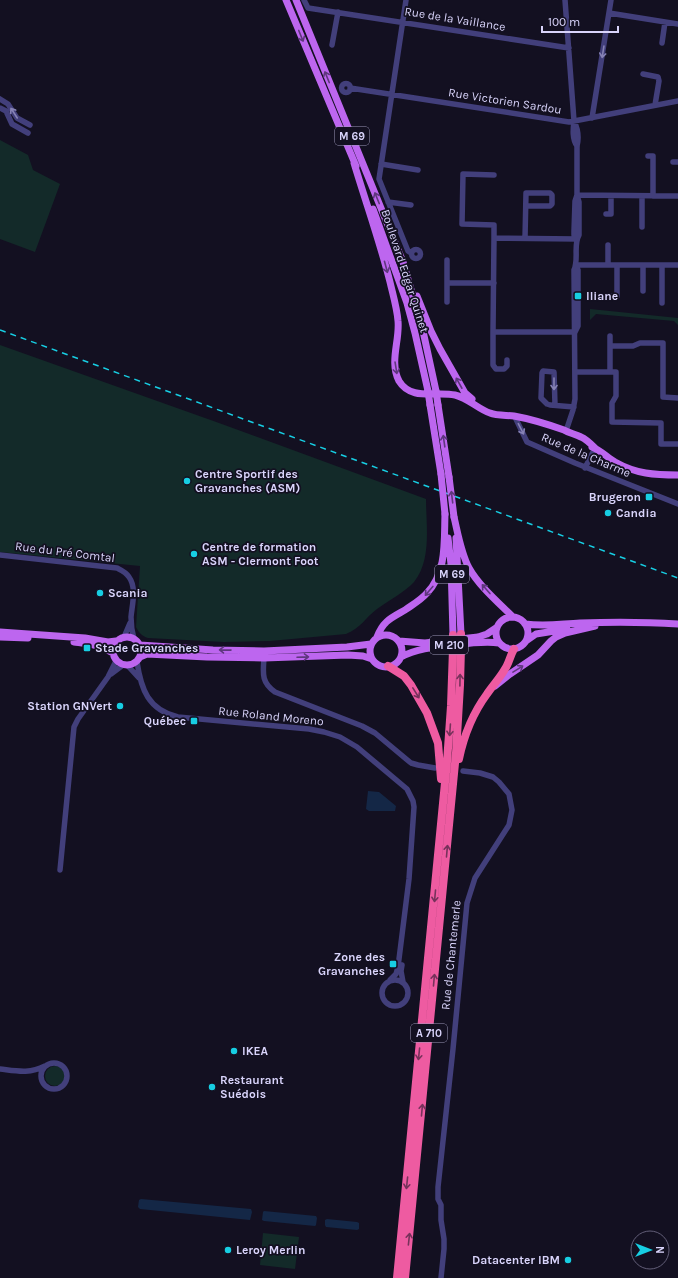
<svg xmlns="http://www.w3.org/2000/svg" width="678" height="1278" font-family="Karla,sans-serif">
<rect width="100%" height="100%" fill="#131021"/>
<!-- green -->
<path fill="#132a29" d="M0,140l28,15 5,15 27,14 -25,68 -35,-13z
M590,309l88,9v7l-4,-4 -78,-7 -6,6z
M0,345l219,78 207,76c0,26 6,61 -12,83 -9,10 -26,19 -37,27 -12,9 -16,19 -31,25l-76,7 -46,1 -76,-4c-6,-2 -9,-5 -12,-11l4,-61 -140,-14z
M45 1076a10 10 0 1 1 20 0a10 10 0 1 1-20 0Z
M263,1233l36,4 -4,32 -35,-4z"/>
<!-- water -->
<path fill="#142746" d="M368,791l11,1 17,14 -1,5h-26l-3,-2z
M141,1199l110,10 1,3 -2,8 -110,-11 -2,-2 1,-7z
M264,1211l52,5 1,2 -1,7 -1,1 -51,-5 -2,-1 1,-8z
M327,1219l30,3 2,1v6l-2,1 -31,-3 -1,-2v-5z"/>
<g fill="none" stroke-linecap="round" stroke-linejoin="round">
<!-- minor -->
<path stroke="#423f7b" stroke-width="5.5" d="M304,0l4,8 261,40
M406,0l-27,179 29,72 3,2
M565,0l9,121c-1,8 -2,18 3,25
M609,13l69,11
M662,43l3,-21
M332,45l6,-33
M643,74l15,3 1,4 -4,24
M341.5 88a4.5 4.5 0 1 1 9 0a4.5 4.5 0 1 1-9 0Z
M350,88l219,34 109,-21
M0,99l8,5 9,14 13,7
M0,108l6,3 6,13 16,9
M592,118l19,-118
M648,156h5v40
M673,162h5
M381,164l37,6
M577,195l101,1
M642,196v31
M388,202l23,3
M606,214h5v-18
M494,238v-13l-32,-1 1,-50 31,1
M525,238l1,-45h24l2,2v9l-2,2h-24
M577,239l-3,-4v-4l1,-30 2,-6
M608,245v20
M411.5 254a4.5 4.5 0 1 1 9 0a4.5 4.5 0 1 1-9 0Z
M447,260v23h47
M576,265h102
M662,265v38
M643,291v-26
M608,296h9v-31
M447,302v-19
M493,332v33l3,4h8l3,-3v-6
M575,332h-82l1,-94 83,1
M575,332l3,-6v-56l-2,-5
M610,336v10
M575,372h41v24l-4,7v19l49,1v21h17
M610,372v-26h23l7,-3h23v54l15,1
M555,405l-1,-33 -11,-1 -1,2 -1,25 6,6 3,1 24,2
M515,417l12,25 48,21 103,41
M566,431l7,-21 2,-11 -1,-129c5,-11 -1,-25 5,-35v-33l-2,-7v-49c2,-8 1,-17 -3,-25
M585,468l10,-20
M0,555l117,13c4,2 9,4 12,9 8,11 3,28 2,40 0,8 1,15 3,22
M124,637l6,-14
M264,658c-1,15 -3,24 11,34l87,34 13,7 36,30 7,2 17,3
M137,662c4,27 11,48 41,55l131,12 15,3 16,5 17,10 50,42 6,12 1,6 -5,72 -11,88 -2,7 -6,6
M128,666l11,12
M111,674l12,-9
M60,870l14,-143 4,-8 30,-42 8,-16
M402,965l-1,6 2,11
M382 993a13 13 0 1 1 26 0a13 13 0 1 1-26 0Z
M41 1076a13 13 0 1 1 26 0a13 13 0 1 1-26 0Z
M0,1069c17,2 29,5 45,-3
M441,1278l3,-29v-10l-3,-19v-15l-3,-6v-12l15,-138 14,-146 8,-25 34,-53 3,-15 -3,-16 -10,-12 -6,-5 -13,-4 -17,-2"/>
<!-- major -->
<path stroke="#bd66ef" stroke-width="7" d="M286,0l70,166
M296,0l107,262 20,69 13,60
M354,163c12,40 26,79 36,119 3,13 7,26 8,39 2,19 -9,41 1,60 12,20 37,10 56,14 13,3 23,14 35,18 7,3 17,2 24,3 17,3 33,8 50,14 5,3 11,4 17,7 5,2 10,7 14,11
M373,209l34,94 8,30 13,58
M417,296l14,35 9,18 25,44 7,6
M430,405l11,69
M438,405l11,72
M592,447c8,3 15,10 23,15 21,12 40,13 63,13
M454,517c4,17 7,36 15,51 10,18 30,35 44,49
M448,538l3,26 2,71
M456,538l5,96
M496 633a16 16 0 1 1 32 0a16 16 0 1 1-32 0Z
M525,624c20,3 35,0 55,-1 33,-1 65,-1 98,1
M0,632l85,6 23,4 8,-1
M370 651a16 16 0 1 1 32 0a16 16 0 1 1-32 0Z
M113 651a14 14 0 1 1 28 0a14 14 0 1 1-28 0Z
M0,637l28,1
M377,637c6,-16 14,-19 28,-27 7,-5 16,-10 22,-17 20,-21 17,-52 18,-79
M399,641l26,2 53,-6 9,-3 9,-6
M526,641l10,-7 31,-5
M74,642c14,2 27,3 39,11
M140,645l73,5 51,1 83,-4 24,-3
M140,657l7,-3 60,3 57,1 84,-3 15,1 9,3
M401,657c17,-9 35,-10 54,-12 15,-2 29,-4 44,-2
M495,686l15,-12 28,-19 13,-14 5,-4 9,-4 30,-7"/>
<!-- highway -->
<path stroke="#ee5ba1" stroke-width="8" d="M388,666l16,10 7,9 16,28 11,30 3,36
M459,759c5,-24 14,-46 28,-65 6,-9 13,-16 18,-25 4,-6 5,-13 9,-20
M397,1278l50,-516 4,-56 2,-57
M405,1278l51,-525 4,-68 1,-37"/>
<!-- rail -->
<path stroke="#17cee3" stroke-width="1.5" stroke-dasharray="6 5" stroke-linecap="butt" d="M0,330l678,248"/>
<!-- major-bridge -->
<path stroke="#bd66ef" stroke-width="7" d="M428,391l2,14
M436,391l2,14
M441,474l4,40
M449,477l5,40"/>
<!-- highway-bridge -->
<path stroke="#ee5ba1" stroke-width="8" d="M461,634v14
M453,649v-14"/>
</g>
<!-- one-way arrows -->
<defs><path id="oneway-shaft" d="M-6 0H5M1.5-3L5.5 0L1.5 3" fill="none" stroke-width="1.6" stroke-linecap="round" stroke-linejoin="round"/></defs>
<g stroke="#5f377e">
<use href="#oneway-shaft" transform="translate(301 36) rotate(68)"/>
<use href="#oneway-shaft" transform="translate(327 77) rotate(-112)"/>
<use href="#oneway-shaft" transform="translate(377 198) rotate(-112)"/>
<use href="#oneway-shaft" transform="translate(386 267) rotate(75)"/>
<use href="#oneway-shaft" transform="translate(396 368) rotate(81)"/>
<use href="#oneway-shaft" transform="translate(459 383) rotate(-119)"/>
<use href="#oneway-shaft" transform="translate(444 441) rotate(-98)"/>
<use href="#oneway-shaft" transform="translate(452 497) rotate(-97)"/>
<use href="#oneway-shaft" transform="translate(486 589) rotate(-131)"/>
<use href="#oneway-shaft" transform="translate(429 591) rotate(130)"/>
<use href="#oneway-shaft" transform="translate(225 650) rotate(-179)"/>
<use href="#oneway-shaft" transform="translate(303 657) rotate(-2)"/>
<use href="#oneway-shaft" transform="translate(518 669) rotate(-32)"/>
</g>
<g stroke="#8682b5">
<use href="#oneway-shaft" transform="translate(603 52) rotate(99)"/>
<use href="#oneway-shaft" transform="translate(14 113) rotate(-123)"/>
<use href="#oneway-shaft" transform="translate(554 384) rotate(90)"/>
<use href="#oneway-shaft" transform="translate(521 429) rotate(63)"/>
</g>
<g stroke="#76325b">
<use href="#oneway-shaft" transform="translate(460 680) rotate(-89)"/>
<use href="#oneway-shaft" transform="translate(416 693) rotate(58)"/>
<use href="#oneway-shaft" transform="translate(450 730) rotate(94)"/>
<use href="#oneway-shaft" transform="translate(447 851) rotate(-85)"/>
<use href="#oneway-shaft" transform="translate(435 896) rotate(95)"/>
<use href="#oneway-shaft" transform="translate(434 980) rotate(-85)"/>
<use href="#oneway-shaft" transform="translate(419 1054) rotate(96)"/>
<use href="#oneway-shaft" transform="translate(422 1110) rotate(-85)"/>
<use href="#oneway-shaft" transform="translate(407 1183) rotate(96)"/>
<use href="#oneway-shaft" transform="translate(409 1239) rotate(-84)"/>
</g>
<!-- markers -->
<g fill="#17cee3" stroke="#131021" stroke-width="1.5">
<rect x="574" y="292" width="8" height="8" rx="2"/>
<circle cx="187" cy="481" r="4"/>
<rect x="645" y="493" width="8" height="8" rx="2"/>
<circle cx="608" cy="513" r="4"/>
<circle cx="194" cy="554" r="4"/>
<circle cx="100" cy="593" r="4"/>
<rect x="83" y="644" width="8" height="8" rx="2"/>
<circle cx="120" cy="706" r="4"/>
<rect x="190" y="717" width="8" height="8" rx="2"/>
<rect x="389" y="960" width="8" height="8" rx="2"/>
<circle cx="234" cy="1051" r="4"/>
<circle cx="212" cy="1087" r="4"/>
<circle cx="228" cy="1250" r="4"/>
<circle cx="568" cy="1260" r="4"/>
</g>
<g text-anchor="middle" stroke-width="3.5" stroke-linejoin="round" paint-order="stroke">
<!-- shield labels -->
<g fill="#131021" stroke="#9e99ba" stroke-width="1">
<rect x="335" y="127" width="34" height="18" rx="3"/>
<rect x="435" y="565" width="34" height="18" rx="3"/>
<rect x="430" y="636" width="38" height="18" rx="3"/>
<rect x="411" y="1024" width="36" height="18" rx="3"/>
</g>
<g font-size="11" font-weight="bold" fill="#d9d4fb">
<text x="352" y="140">M 69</text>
<text x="452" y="578">M 69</text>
<text x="449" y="649">M 210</text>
<text x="429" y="1037">A 710</text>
</g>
<!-- street labels -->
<g font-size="12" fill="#d9d4fb" stroke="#131021">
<text transform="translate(455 19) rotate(9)" y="4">Rue de la Vaillance</text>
<text transform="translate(505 101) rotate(9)" y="4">Rue Victorien Sardou</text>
<text transform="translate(405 271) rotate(72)" y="4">Boulevard Edgar Quinet</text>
<text transform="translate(586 455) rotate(23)" y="4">Rue de la Charme</text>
<text transform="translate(65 552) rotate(7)" y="4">Rue du Pré Comtal</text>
<text transform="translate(271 716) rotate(6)" y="4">Rue Roland Moreno</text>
<text transform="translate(451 955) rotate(-84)" y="4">Rue de Chantemerle</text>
</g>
<!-- poi labels -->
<g font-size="12" font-weight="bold" fill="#d9d4fb" stroke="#131021" text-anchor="start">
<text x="586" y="300">Iliane</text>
<text x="195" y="478">Centre Sportif des<tspan x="195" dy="14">Gravanches (ASM)</tspan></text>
<text x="641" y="501" text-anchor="end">Brugeron</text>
<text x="616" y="517">Candia</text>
<text x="202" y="551">Centre de formation<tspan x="202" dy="14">ASM - Clermont Foot</tspan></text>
<text x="108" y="597">Scania</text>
<text x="95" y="652">Stade Gravanches</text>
<text x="112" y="710" text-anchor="end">Station GNVert</text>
<text x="186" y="725" text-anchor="end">Québec</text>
<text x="385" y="961" text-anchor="end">Zone des<tspan x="385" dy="14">Gravanches</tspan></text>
<text x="242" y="1055">IKEA</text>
<text x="220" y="1084">Restaurant<tspan x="220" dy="14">Suédois</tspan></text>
<text x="236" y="1254">Leroy Merlin</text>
<text x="560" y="1264" text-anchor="end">Datacenter IBM</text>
</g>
</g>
<!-- north arrow -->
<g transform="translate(650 1250) rotate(90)"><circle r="19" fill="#131021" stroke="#625e78"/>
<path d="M0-3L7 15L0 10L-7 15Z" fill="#17cee3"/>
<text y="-6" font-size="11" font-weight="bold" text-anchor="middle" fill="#d9d4fb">N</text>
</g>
<!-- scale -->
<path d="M542 26v6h76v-6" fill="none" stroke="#d9d4fb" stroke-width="2"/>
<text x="548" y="26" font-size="12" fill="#d9d4fb" stroke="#131021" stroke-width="3" paint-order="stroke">100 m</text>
</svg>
